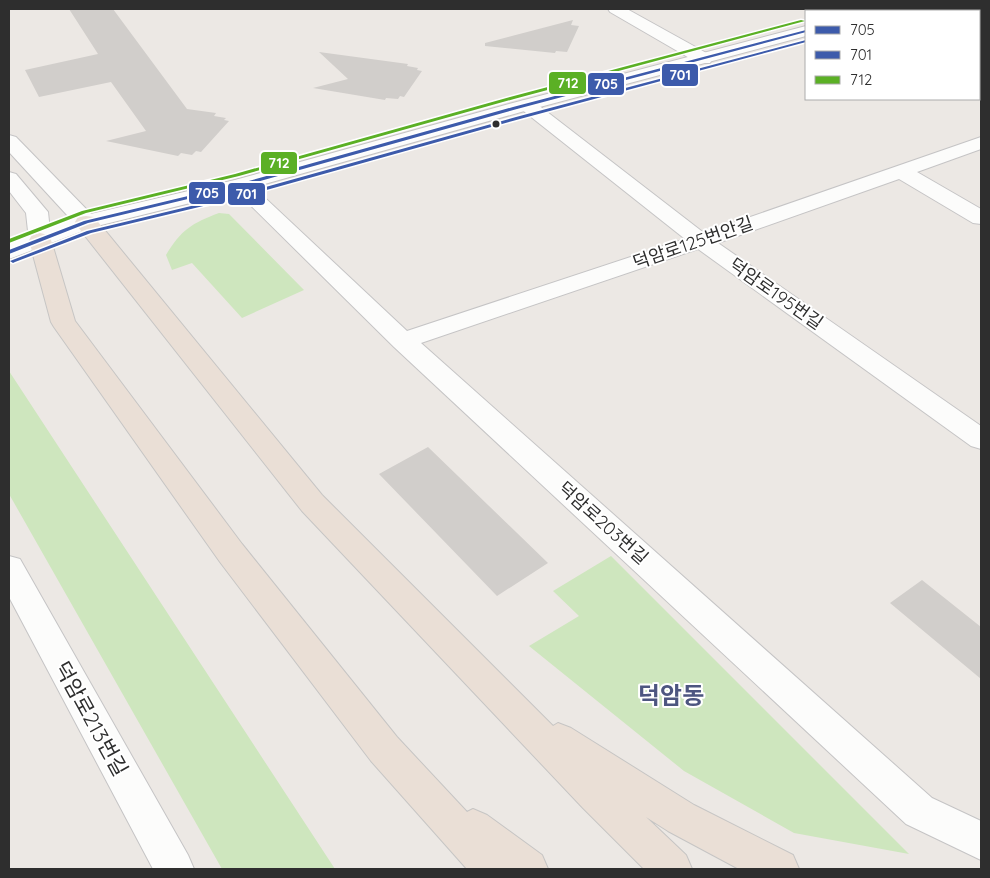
<svg xmlns="http://www.w3.org/2000/svg" width="990" height="878" font-family="Quicksand,'Noto Sans KR',sans-serif">
<rect width="100%" height="100%" fill="#ece8e4"/>
<!-- green -->
<path fill="#cee6be" d="M219,213l10,1 75,76 -62,28 -50,-55 -20,7 -6,-15c15,-25 26,-32 53,-42z
M9,371l326,498h-113l-213,-375z
M611,556l298,298 -115,-21 -110,-62 -155,-125 50,-30 -26,-25z"/>
<!-- building -->
<path fill="#d1cecb" d="M69,9h44l74,100 29,4 -2,3 12,2 -2,2 5,1 -28,31 -5,-1 -4,4 -11,-2 -3,3 -72,-15 40,-10 -35,-49 -72,15 -14,-27 73,-16z
M573,20l-2,5 8,1 -12,26 -11,-1 -1,2 -70,-7v-3z
M319,52l89,12 -1,2 11,2 -1,2 5,1 -18,26 -4,-1 -2,3 -12,-1 -1,2 -72,-12 35,-9z
M428,447l120,116 -51,33 -118,-122z
M922,580l59,47v52l-91,-76z"/>
<g fill="none" stroke-linecap="round" stroke-linejoin="round">
<defs>
<path id="minor" d="M608,9h19l83,46 2,4 -2,4h-12l-88,-51z
M831,9h20l2,2h-20z
M979,72h2v12h-2z
M527,100l6,1 171,132 277,-96v12l-64,23 64,37v15l-8,-1 -74,-44 -181,64 263,183v23l-10,-3 -273,-197 -277,94 511,455 49,23v39l-75,-36 -512,-477 -164,-162 3,-4 7,-2 7,2 160,150 278,-92 -164,-130 -3,-4 3,-4z
M9,556l11,3 168,296 6,14h-41l-144,-272z"/>
<path id="tertiary" d="M869,9h23l-2,2h-23z
M806,26v10l-285,76 -274,77 -154,38 -84,32v-15l69,-27 157,-37 274,-76z"/>
<path id="secondary" d="M9,135l7,2 78,80 3,5 -3,5 -8,1 -8,-1 -69,-75z
M9,172l7,2 32,38 3,28 -3,5 -8,2 -8,-2 -3,-5 -3,-27 -17,-22z"/>
<path id="motorway" d="M86,216l8,1 228,278 231,231 5,-3 13,5 123,77 99,50 6,14h-60l-71,-38 -22,-14 40,38 6,14h-48l-61,-61 -281,-297 -224,-284 -3,-5 3,-5z
M40,233l8,2 3,5 24,81 167,223 155,193 70,75 6,-3 14,6 55,40 6,14h-81l-96,-108 -151,-199 -166,-235 -3,-5 -22,-82 3,-5z"/>
</defs>
<!-- minor casing -->
<use href="#minor" stroke="#c5c4c5" stroke-width="2"/>
<!-- tertiary casing -->
<use href="#tertiary" stroke="#c5c4c5" stroke-width="2"/>
<!-- secondary casing -->
<use href="#secondary" stroke="#c5c4c5" stroke-width="2"/>
<!-- motorway casing -->
<use href="#motorway" stroke="#c6c5c4" stroke-width="2"/>
<!-- minor -->
<use href="#minor" fill="#fcfcfb" fill-rule="evenodd"/>
<!-- tertiary -->
<use href="#tertiary" fill="#fcfcfb" fill-rule="evenodd"/>
<!-- secondary -->
<use href="#secondary" fill="#fcfcfb" fill-rule="evenodd"/>
<!-- motorway -->
<use href="#motorway" fill="#eadfd6" fill-rule="evenodd"/>
<defs>
<path id="bus-1" d="M806,30v2l-289,77 -275,77 -154,37 -79,31v-4l75,-29 154,-37 275,-77z"/>
<path id="bus-2" d="M806,40v2l-286,77 -275,77 -154,37 -76,29 -2,1 -3,-2 77,-30 154,-37 275,-77z"/>
<path id="bus-3" d="M801,20l4,1 -291,78 -275,77 -153,37 -77,30v-4l73,-28 153,-37 275,-77z"/>
</defs>
<!-- bus-1 casing -->
<use href="#bus-1" stroke="#fff" stroke-width="3"/>
<!-- bus-2 casing -->
<use href="#bus-2" stroke="#fff" stroke-width="3"/>
<!-- bus-3 casing -->
<use href="#bus-3" stroke="#fff" stroke-width="3"/>
<!-- bus-1 -->
<use href="#bus-1" fill="#3d5bab" fill-rule="evenodd"/>
<!-- bus-2 -->
<use href="#bus-2" fill="#3d5bab" fill-rule="evenodd"/>
<!-- bus-3 -->
<use href="#bus-3" fill="#5bb025" fill-rule="evenodd"/>
</g>
<!-- markers -->
<circle fill="#2e2e2e" stroke="#fff" stroke-width="2" cx="496" cy="124" r="4.5"/>
<g text-anchor="middle" stroke-width="4" stroke-linejoin="round" paint-order="stroke">
<!-- street labels -->
<g font-size="18" fill="#2e2e2e" stroke="#fff">
<text transform="translate(693 243) rotate(-19)" y="6">덕암로125번안길</text>
<text transform="translate(776 294) rotate(35)" y="6">덕암로195번길</text>
<text transform="translate(603 523) rotate(42)" y="6">덕암로203번길</text>
</g>
<!-- near-street labels -->
<g font-size="21" fill="#2e2e2e" stroke="#fff">
<text transform="translate(91 719) rotate(61)" y="7">덕암로213번길</text>
</g>
<!-- near-quarter labels -->
<g font-size="24" font-weight="bold" fill="#4d5680" stroke="#fff">
<text x="671" y="704">덕암동</text>
</g>
</g>
<g stroke="#fff" stroke-width="2">
<rect x="661" y="63" width="38" height="24" rx="5" fill="#3d5bab"/>
<rect x="548" y="71" width="39" height="24" rx="5" fill="#5bb025"/>
<rect x="587" y="72" width="38" height="24" rx="5" fill="#3d5bab"/>
<rect x="260" y="151" width="38" height="24" rx="5" fill="#5bb025"/>
<rect x="188" y="181" width="38" height="24" rx="5" fill="#3d5bab"/>
<rect x="227" y="182" width="39" height="24" rx="5" fill="#3d5bab"/>
</g>
<g font-size="14" text-anchor="middle" font-weight="bold" fill="#fff">
<text x="680" y="80">701</text>
<text x="568" y="88">712</text>
<text x="606" y="89">705</text>
<text x="279" y="168">712</text>
<text x="207" y="198">705</text>
<text x="246" y="199">701</text>
</g>
<!-- border -->
<rect width="990" height="878" fill="none" stroke="#2e2e2e" stroke-width="20"/>
<!-- legend -->
<rect x="805" y="10" width="175" height="90" fill="#ffffff" stroke="#ababab"/>
<rect x="815" y="26" width="25" height="8" fill="#3d5bab" stroke="#ababab"/>
<text x="850" y="35" font-size="15" fill="#2e2e2e">705</text>
<rect x="815" y="51" width="25" height="8" fill="#3d5bab" stroke="#ababab"/>
<text x="850" y="60" font-size="15" fill="#2e2e2e">701</text>
<rect x="815" y="76" width="25" height="8" fill="#5bb025" stroke="#ababab"/>
<text x="850" y="85" font-size="15" fill="#2e2e2e">712</text>
</svg>
